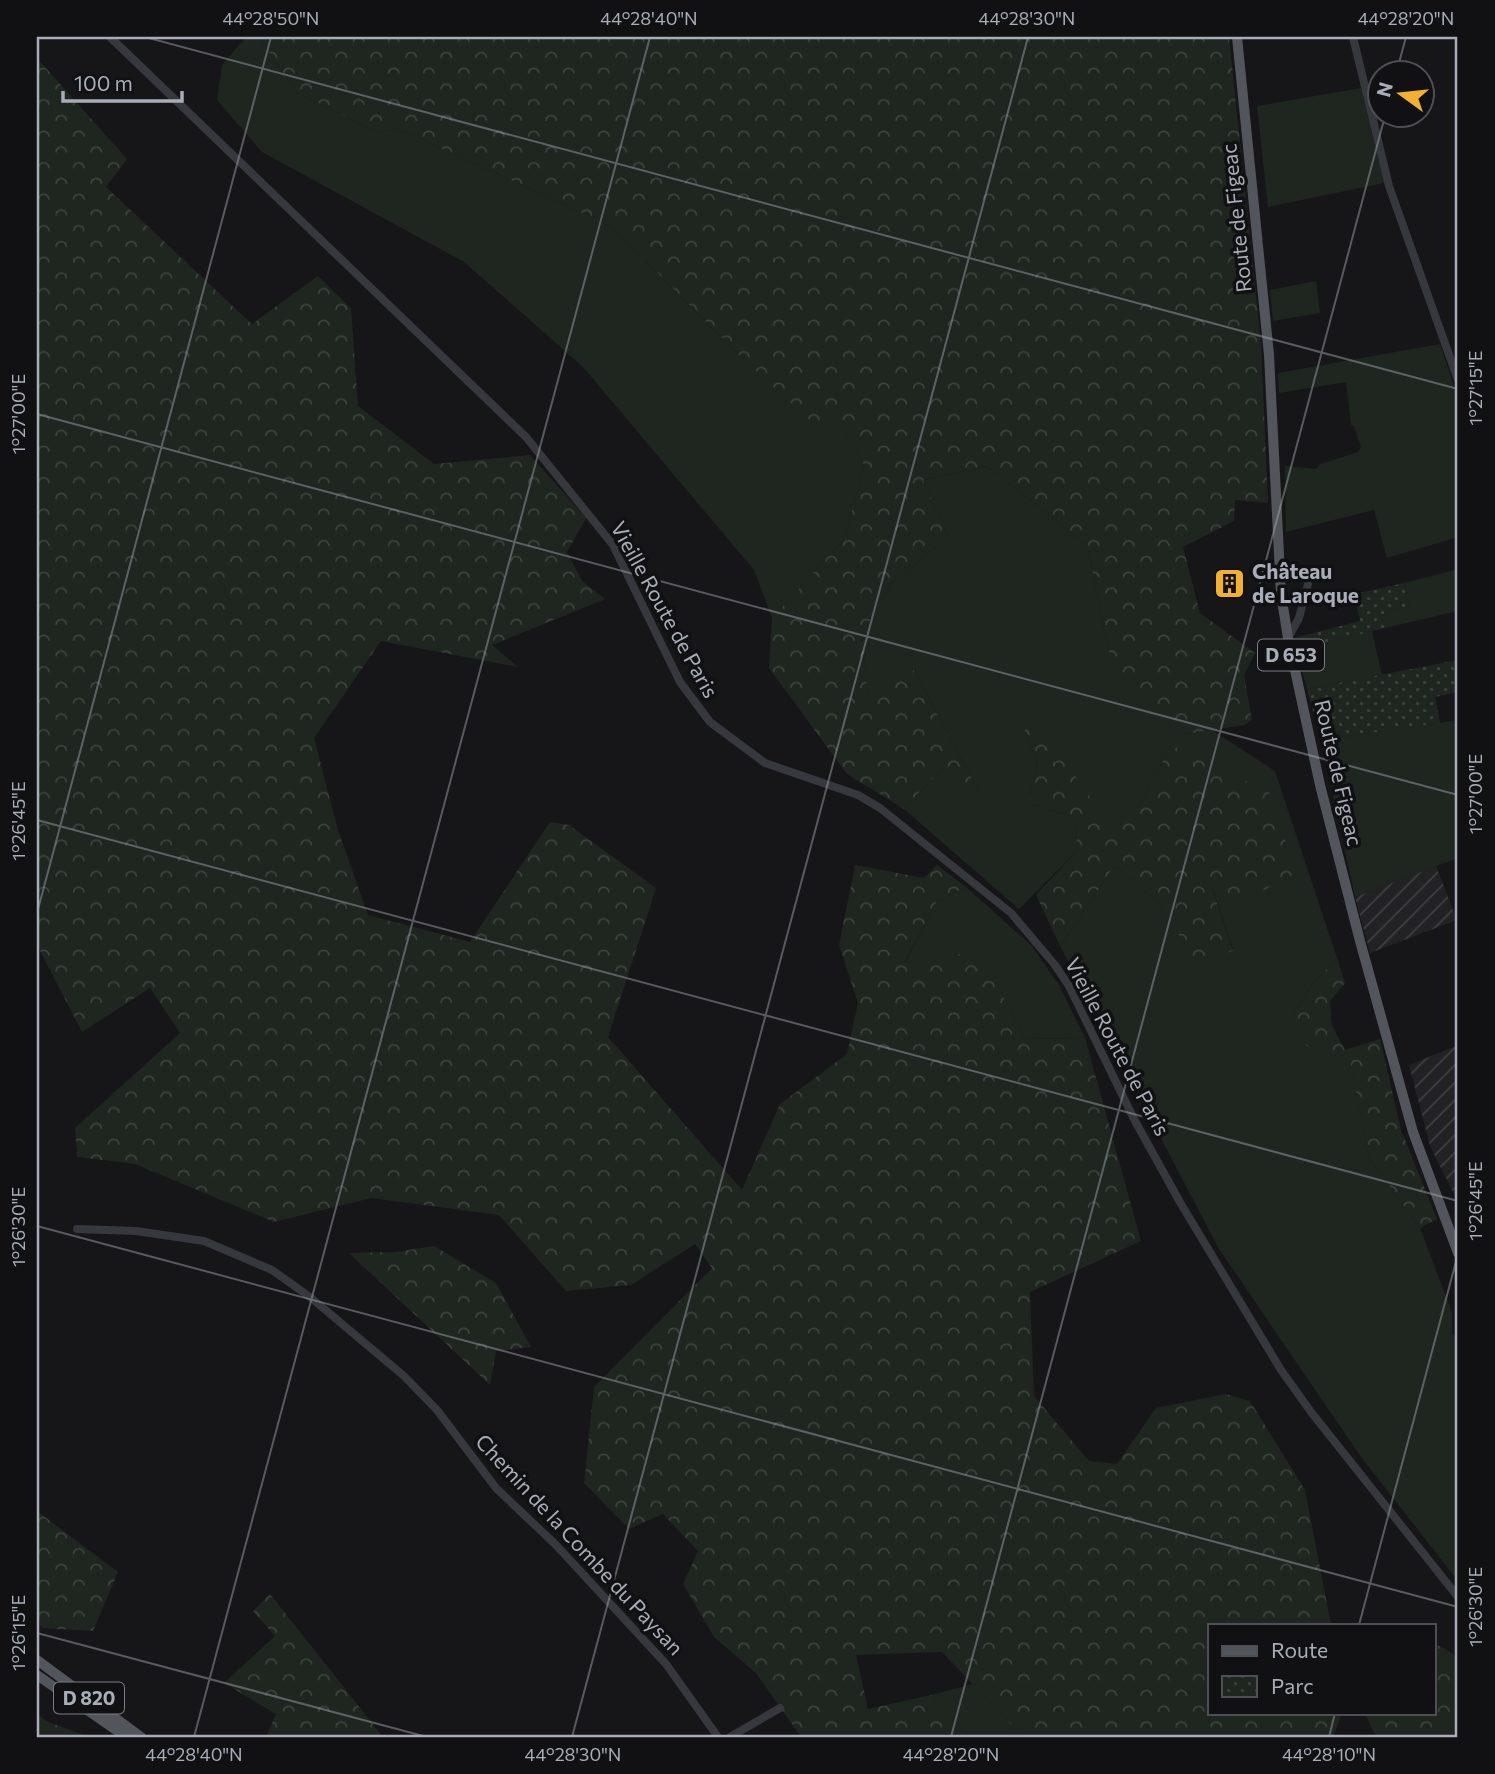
<svg xmlns="http://www.w3.org/2000/svg" width="1495" height="1774" font-family="Commissioner,sans-serif">
<defs>
<pattern id="industrial-furrows" width="10" height="10" patternUnits="userSpaceOnUse" patternTransform="scale(1.75)"><rect width="10" height="10" fill="#222225"/><path d="M-1 1l2-2M0 10L10 0M9 11l2-2" fill="none" stroke="#3f3f43"/></pattern>
<pattern id="forest-crowns" width="20" height="18" patternUnits="userSpaceOnUse" patternTransform="scale(1.75)"><rect width="20" height="18" fill="#1e261f"/><path d="M2 6a3 3 0 1 1 6 0M12 15a3 3 0 1 1 6 0" fill="none" stroke="#3c433d"/></pattern>
<pattern id="park-dots" width="8" height="8" patternUnits="userSpaceOnUse" patternTransform="scale(1.75)"><rect width="8" height="8" fill="#1e261f"/><path d="M2 2h.1M6 6h.1" fill="none" stroke="#3c433d" stroke-width="1.8" stroke-linecap="round"/></pattern>
</defs>
<rect width="100%" height="100%" fill="#161618"/>
<!-- industrial -->
<path fill="url(#industrial-furrows)" d="M1436,866l21,54 -87,33 -15,-56z
M1458,1045v157l-28,-56 -21,-81z"/>
<!-- grass -->
<path fill="#1e261f" d="M246,37h12l40,56 79,39 22,-3 212,97 131,132 101,71 21,36 -19,73 -73,80 -18,-48 -171,-203 -119,-105 -202,-110 -45,-52 5,-35z
M1361,88l23,95 -116,24 -11,-101z
M1316,281l4,32 -47,8 -3,-31z
M1440,344l18,55v138l-71,21 -13,-48 -88,22 -1,-66 31,3 4,-5 38,-12 3,-5 -7,-21 -3,-1 -5,-43 -67,11 -1,-20z
M987,466l100,79 22,107 72,83 31,-5 63,41 62,187 -27,29 -16,29 56,43 19,99 51,70 32,84v22l6,4v243l-97,-124 -142,-208 -159,-303 55,-81 43,38 43,65 32,-19 -21,-62 -41,-142 -32,62 -32,16 -71,-103 -13,12 15,30 -10,41 48,15 1,33 -58,58 -115,-100 37,-40 40,26 -68,-126 -45,30 -6,-66 30,-49 56,-48 -25,-56z
M1458,569v42l-69,16 -5,-15 25,-5 -5,-24z
M1372,631l10,44 -75,14 -11,-39z
M1458,720v138l-103,39 -34,-157z
M966,887l65,58 28,40 26,53 -60,1 -29,-57 -91,-19 32,-62z
M973,1684l50,53h-54l-38,-42z"/>
<!-- forest -->
<path fill="url(#forest-crowns)" d="M258,37h971l32,307 7,159 -33,-3 -1,21 -51,26 17,66 55,40 -11,22 8,45 -8,5 -63,10 -41,-28 -31,-55 -22,-107 -100,-79 -64,14 25,56 -56,48 -30,49 6,65 45,-29 69,128 -41,-28 -37,40 -57,-35 -78,-106 3,-50 73,-80 19,-73 -21,-36 -30,-6 -71,-65 -131,-132 -212,-97 -22,3 -79,-39z
M37,58l90,101 -21,28 146,137 66,-48 33,32 7,98 76,58 96,-9 56,63 -19,34 15,29 23,18 -113,46 26,22 -137,-26 -67,97 24,92 30,85 102,27 80,-120 19,3 87,63 -48,149 134,153 38,-86 67,-50 11,-51 -19,-58 16,-80 69,13 13,-13 29,22 -29,14 -32,61 64,-9 27,29 29,57 60,-1 56,203 -111,51 4,104 55,65 28,3 39,-56 70,-14 24,7 55,89 26,135h-121v88h132l-9,24h-310l-81,-85 -86,3 12,54 63,-14 38,42h-168l-45,-64 -42,-36 -31,-53 15,-33 -35,-37 -34,15 -45,-46 10,-96 118,-119 -17,-24 -64,41 -65,6 -67,-76 -128,-17 -97,24 -139,-58 -58,-7 -2,-29 105,-95 -30,-45 -68,44 -45,-87z
M1036,719l71,103 32,-15 32,-62 99,48 26,80 -60,32 -24,-17 21,62 -32,19 -43,-66 -43,-38 -55,81 -24,-51 41,-44 -1,-33 -48,-15 10,-41 -15,-30z
M1337,958l8,25 -15,18 2,25 13,24 35,-11 21,91 36,89 -17,9 -51,-70 -19,-98 -19,4 -33,-25 -4,-23 16,-29z
M434,1246l62,37 35,64 -35,4 -6,34 -141,-132 46,-1z
M37,1511l81,61 -25,59 -50,-3 -6,-5z
M270,1594l113,143h-117l10,-23 -52,-31 51,-47 -22,-25z
M1434,1643l20,11 4,13v70h-82l-11,-24h69z
M37,1714l9,7 43,16h-52z"/>
<!-- park -->
<path fill="url(#park-dots)" d="M1404,583l5,24 -25,5 5,15 -93,23 -2,-12 66,-17 -5,-27z
M1458,660v32l-23,5 5,26 -119,17 -14,-51z"/>
<g fill="none" stroke-linecap="round" stroke-linejoin="round">
<!-- minor -->
<path stroke="#37383d" stroke-width="8" d="M110,37l416,400 87,108 67,137 30,40 55,41 93,32 22,13 131,105 44,52 14,21 66,135 46,83 100,166 30,42 147,185
M1353,37l36,149 69,194
M1288,638l11,-20 9,-34
M77,1229l59,2 68,10 68,29 38,27 94,79 33,34 59,78 60,57 110,119 52,73
M730,1737l50,-29"/>
<!-- major -->
<path stroke="#53555c" stroke-width="10" d="M1237,37l32,318 12,239 7,44 32,147 40,156 53,191 45,121
M37,1660l104,77
M37,1675l89,62"/>
</g>
<!-- ticks -->
<path fill="none" stroke="#a8adb8" stroke-width="2" stroke-opacity="0.45" d="M145,37l1313,352M1396,74l10,-37M37,414l1421,381M37,820l1421,381M37,913l234,-876M37,1226l1421,381M1359,1625l99,-371M37,1633l390,104M194,1737l456,-1700M572,1737l456,-1700M951,1737l434,-1621M1329,1737l6,-24"/>
<!-- icons -->
<defs>
<symbol id="building-square" viewBox="-11 -11 22 22"><rect x="-9" y="-9" width="18" height="18" rx="4" fill="#f2b134" stroke="#111113"/><path d="M-4-6H4V6H1V3H-1V6H-4ZM-2.5-4.3h1.7v1.8h-1.7ZM.8-4.3h1.7v1.8H.8ZM-2.5-1h1.7V.8h-1.7ZM.8-1h1.7V.8H.8Z" fill="#111"/></symbol>
</defs>
<g fill-rule="evenodd">
<use href="#building-square" x="1212" y="566" width="35" height="35"/>
</g>
<g text-anchor="middle" stroke-width="7" stroke-linejoin="round" paint-order="stroke">
<!-- shield labels -->
<g fill="#111113" stroke="#7b7e86" stroke-width="2">
<rect x="1258" y="639.5" width="66" height="31" rx="5"/>
<rect x="54" y="1682.5" width="70" height="31" rx="5"/>
</g>
<g font-size="19" font-weight="bold" fill="#a8adb8">
<text x="1291" y="662">D 653</text>
<text x="89" y="1705">D 820</text>
</g>
<!-- street labels -->
<g font-size="21" fill="#a8adb8" stroke="#111113">
<text transform="translate(1237 218) rotate(-96)" y="7">Route de Figeac</text>
<text transform="translate(664 610) rotate(61)" y="7">Vieille Route de Paris</text>
<text transform="translate(1338 773) rotate(77)" y="7">Route de Figeac</text>
<text transform="translate(1117 1047) rotate(62)" y="7">Vieille Route de Paris</text>
<text transform="translate(579 1545) rotate(47)" y="7">Chemin de la Combe du Paysan</text>
</g>
<!-- poi labels -->
<g font-size="21" font-weight="bold" fill="#a8adb8" stroke="#111113" text-anchor="start">
<text x="1252" y="579">Château<tspan x="1252" dy="24">de Laroque</tspan></text>
</g>
</g>
<!-- border -->
<rect width="1495" height="1774" fill="none" stroke="#111113" stroke-width="77"/>
<!-- legend -->
<rect x="1208" y="1624" width="228" height="91" fill="#111113" stroke="#4d4f55" stroke-width="2"/>
<rect x="1222" y="1646" width="35" height="10" fill="#53555c" stroke="#4d4f55" stroke-width="2"/>
<text x="1271" y="1658" font-size="21" fill="#a8adb8">Route</text>
<rect x="1222" y="1676" width="35" height="21" fill="url(#park-dots)" stroke="#4d4f55" stroke-width="2"/>
<text x="1271" y="1694" font-size="21" fill="#a8adb8">Parc</text>
<!-- north arrow -->
<g transform="translate(1401 94) rotate(285)"><circle r="33" fill="#111113" stroke="#4d4f55" stroke-width="2"/>
<path d="M0-5L12 26L0 18L-12 26Z" fill="#f2b134"/>
<text y="-10" font-size="19" font-weight="bold" text-anchor="middle" fill="#a8adb8">N</text>
</g>
<!-- scale -->
<path d="M63 91v10h119v-10" fill="none" stroke="#a8adb8" stroke-width="3.5"/>
<text x="74" y="91" font-size="21" fill="#a8adb8" stroke="#111113" stroke-width="5" paint-order="stroke">100 m</text>
<rect x="38" y="38" width="1418" height="1698" fill="none" stroke="#a8adb8" stroke-width="2.5"/>
<g font-size="18" text-anchor="middle" fill="#a8adb8">
<text x="271" y="25">44°28'50"N</text>
<text x="649" y="25">44°28'40"N</text>
<text x="1027" y="25">44°28'30"N</text>
<text x="1406" y="25">44°28'20"N</text>
<text transform="translate(1476 388) rotate(-90)" y="6">1°27'15"E</text>
<text transform="translate(19 414) rotate(-90)" y="6">1°27'00"E</text>
<text transform="translate(1476 794) rotate(-90)" y="6">1°27'00"E</text>
<text transform="translate(19 821) rotate(-90)" y="6">1°26'45"E</text>
<text transform="translate(1476 1201) rotate(-90)" y="6">1°26'45"E</text>
<text transform="translate(19 1227) rotate(-90)" y="6">1°26'30"E</text>
<text transform="translate(1476 1607) rotate(-90)" y="6">1°26'30"E</text>
<text transform="translate(19 1633) rotate(-90)" y="6">1°26'15"E</text>
<text x="194" y="1761">44°28'40"N</text>
<text x="573" y="1761">44°28'30"N</text>
<text x="951" y="1761">44°28'20"N</text>
<text x="1329" y="1761">44°28'10"N</text>
</g>
</svg>
